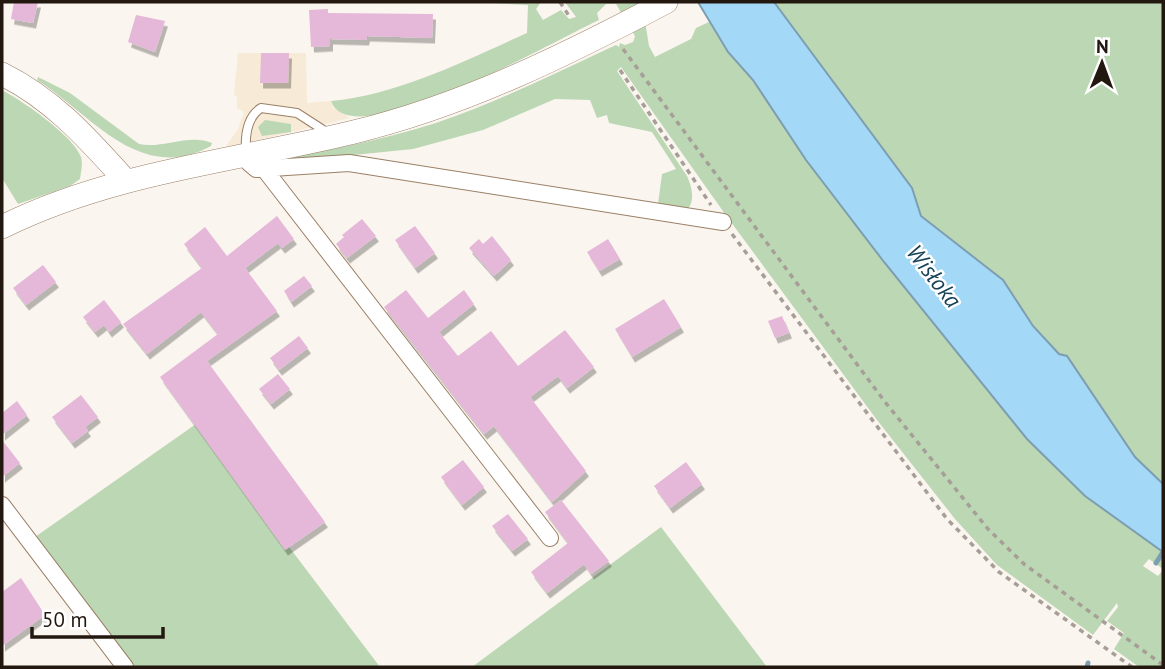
<svg xmlns="http://www.w3.org/2000/svg" width="1165" height="669" font-family="'PT Sans',sans-serif">
<defs>
<filter id="shadow"><feDropShadow dx="3" dy="5.5" stdDeviation="0" flood-color="#0004"/></filter>
</defs>
<rect width="100%" height="100%" fill="#fbf5ef"/>
<!-- commercial -->
<path fill="#f7ead6" d="M238,53h68l1,50 24,-2 2,7 17,10 -125,30 13,-19 6,-17 -7,-4v-12h-3z"/>
<!-- green -->
<path fill="#bcd7b4" d="M474,2h67l-5,7 7,11 18,-10 8,9 7,-2 -11,-15h77l7,44 6,11 36,-18 5,-11 15,-7 17,31 25,28 53,80 78,102 143,177 58,57 78,56v17l-14,-10 -6,7 15,10 5,-6v97h-24l-25,-18 10,-16 -17,-12 11,-14 -1,-4 -24,32 -96,-70 -42,-46 -78,-99 -152,-206 -104,-147 -4,4 70,105c5,11 9,25 -1,35l-28,-7 4,-30 14,-5 -24,-37 -43,-9 -2,-8 -10,3 -7,-18 -35,-1 -72,31 -70,19 -139,14v-3c54,-10 109,-20 162,-37 58,-20 112,-46 167,-72l13,-6 3,2 1,-4 5,2 8,-3 2,-6 -19,-32h-10l-9,9 2,7c-36,16 -249,139 -268,81 69,-7 133,-40 196,-68l1,-28z
M774,2h389v482l-28,-27 -68,-100c-29,-11 -45,-51 -63,-74 -16,-22 -76,-54 -84,-69 -4,-8 -6,-18 -8,-26z
M38,77l32,16 69,51c23,5 51,-11 73,-1l-1,3c-72,39 -120,-32 -174,-66z
M2,90c19,10 72,46 79,67 2,6 0,15 -1,22l-10,7 -52,18 -16,-26z
M265,120l26,4v8l-29,4 -4,-9z
M196,424l184,243h-245l-100,-130z
M661,527l106,140h-295z"/>
<!-- water -->
<path fill="#a3d8f6" stroke="#7d9eb1" stroke-width="2" d="M698,2h76l138,186 9,28 82,64 30,46 26,28 8,2 68,101 28,27v68l-78,-56 -58,-57 -143,-177 -78,-102 -53,-80 -25,-28z"/>
<g fill="none" stroke-linecap="round" stroke-linejoin="round">
<!-- stream -->
<path stroke="#7d9eb1" stroke-width="5" d="M1156,563l7,-11
M1087,667l1,-4"/>
</g>
<!-- building -->
<path fill="#e5b7d9" filter="url(#shadow)" d="M14,2h24l-5,21 -22,-4z
M328,9v4l105,1 -1,24 -65,-2 -1,4 -36,-1v7l-19,1 -2,-37z
M136,15l29,6 -10,31 -27,-10z
M261,53h28l-1,30h-28z
M277,216l17,23 -12,9 -4,-5 -33,25 32,43 -70,50 118,161 -40,28 -125,-173 58,-43 -17,-22 -54,42 -24,-30 79,-56 -18,-24 21,-17 22,29z
M362,219l14,17 -29,22 -11,-14 8,-7 -2,-2z
M415,226l20,27 -20,15 -20,-28z
M492,236l19,24 -17,16 -25,-28 10,-9 4,5z
M608,239l12,20 -21,12 -12,-19z
M43,265l13,17 -30,23 -13,-17z
M304,276l8,10 -21,16 -7,-11z
M406,290l22,28 36,-28 10,14 -35,28 19,24 33,-25 27,35 47,-36 29,37 -27,21 -9,-12 -28,21 56,74 -34,31 -58,-76 -10,8 -100,-127z
M664,299l17,28 -49,30 -17,-28z
M104,300l17,22 -12,10 -5,-7 -9,7 -12,-15z
M782,316l7,17 -14,5 -7,-17z
M299,336l9,12 -29,22 -9,-12z
M278,374l12,15 -19,15 -12,-15z
M81,395l17,22 -13,10 3,4 -16,12 -20,-26z
M17,401l10,14 -25,20v-22z
M2,440l18,23 -18,14z
M463,460l21,27 -22,18 -21,-28z
M686,462l16,22 -32,24 -16,-22z
M561,500l48,61 -18,13 -7,-10 -37,29 -16,-21 37,-29 -23,-31z
M508,514l20,25 -16,12 -20,-25z
M21,578l24,37 -43,31v-54z"/>
<g fill="none" stroke-linecap="round" stroke-linejoin="round">
<defs>
<path id="lane" d="M246,152c-1,-15 1,-35 15,-44l36,5 31,20"/>
<path id="street" d="M246,154l3,9 7,6 93,-6 374,59
M265,170l285,368
M2,505l123,162"/>
<path id="secondary" d="M2,74c51,25 86,65 124,107
M2,227c111,-55 233,-66 352,-95 111,-27 212,-77 312,-130"/>
</defs>
<!-- lane casing -->
<use href="#lane" stroke="#9a8067" stroke-width="10"/>
<!-- street casing -->
<use href="#street" stroke="#9a8067" stroke-width="18"/>
<!-- secondary casing -->
<use href="#secondary" stroke="#9a8067" stroke-width="24"/>
<!-- path -->
<path stroke="#a69e97" stroke-width="3.5" stroke-dasharray="5 5" stroke-linecap="butt" d="M560,2l9,14
M623,49l262,353 103,127 36,35 139,101
M620,70l91,135
M732,234l215,285 52,53 133,95"/>
<!-- lane -->
<use href="#lane" stroke="#fff" stroke-width="8"/>
<!-- street -->
<use href="#street" stroke="#fff" stroke-width="16"/>
<!-- secondary -->
<use href="#secondary" stroke="#fff" stroke-width="23"/>
</g>
<g text-anchor="middle" stroke-width="5" stroke-linejoin="round" paint-order="stroke">
<!-- water labels -->
<g font-size="23" font-style="italic" fill="#164156" stroke="#fff">
<text transform="translate(934 276) rotate(52)" y="8">Wisłoka</text>
</g>
</g>
<!-- border -->
<rect width="1165" height="669" fill="none" stroke="#23180f" stroke-width="7"/>
<!-- north arrow -->
<g transform="translate(1102 63) rotate(1)" stroke="#ffffff" stroke-width="5" paint-order="stroke">
<path d="M0-5L12 26L0 18L-12 26Z" fill="#23180f"/>
<text y="-10" font-size="19" font-weight="bold" text-anchor="middle" fill="#23180f">N</text>
</g>
<!-- scale -->
<path d="M32 627v10h131v-10" fill="none" stroke="#23180f" stroke-width="3.5"/>
<text x="42" y="627" font-size="21" fill="#23180f" stroke="#ffffff" stroke-width="5" paint-order="stroke">50 m</text>
</svg>
